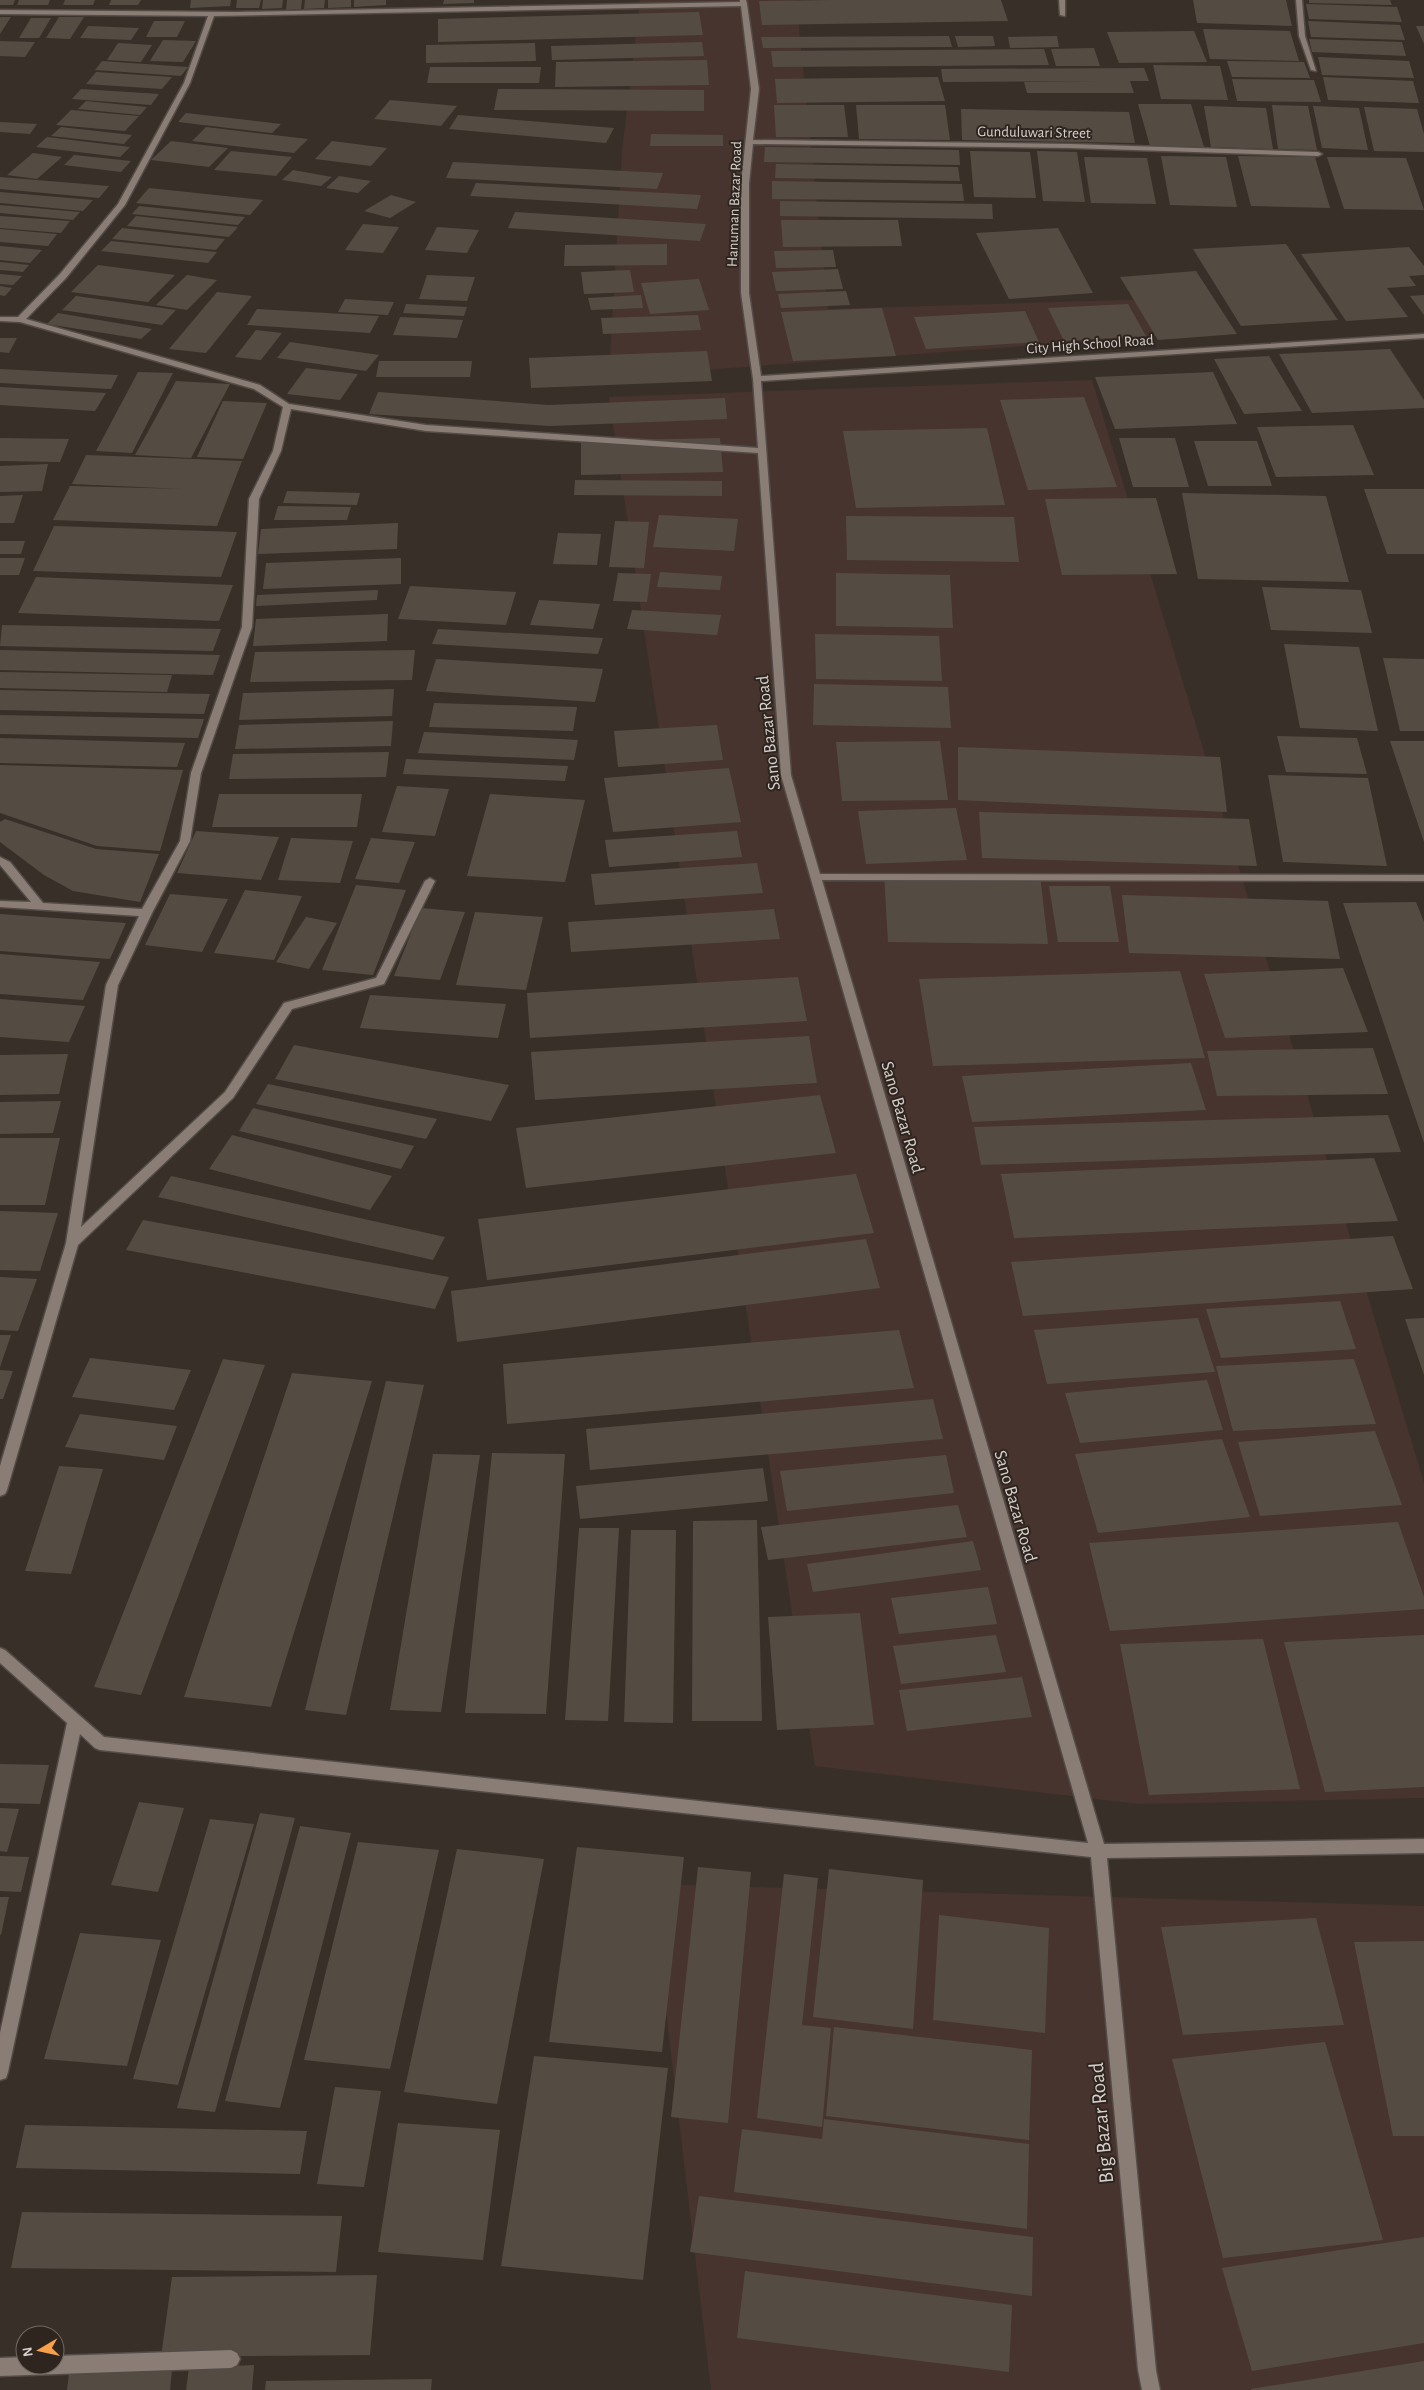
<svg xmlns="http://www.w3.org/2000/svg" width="1424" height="2390" font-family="'Alegreya Sans',sans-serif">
<rect width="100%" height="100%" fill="#392f29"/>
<!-- commercial -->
<path fill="#47342f" d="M640,0h156l32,309 330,-10 13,36 -562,42 13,-225z
M1092,380l332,1103v315l-285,6 -324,-38 -206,-1369z
M651,1884l773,22v484h-713z"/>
<!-- building -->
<path fill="#544c43" d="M0,0h15l-2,5h-13z
M19,0h31l-2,5h-31z
M65,0h30l-2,5h-30z
M111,0h30l-3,5h-29z
M191,0h40l-1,6 -40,2z
M237,0h24l-2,8h-23z
M263,0h20l-1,8 -20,1z
M287,0h15l-1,9 -15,1z
M305,0h20l-1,8 -20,1z
M328,0h23v7l-23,1z
M354,0h32v5l-32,2z
M444,0h30v3l-31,1z
M831,0h170l7,21 -246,4 -3,-24z
M1193,0h93l6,26 -95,-3z
M1309,0h81l2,5 -83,-2z
M1306,4l91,3 5,15 -93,-3z
M699,12l4,23 -265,7v-23z
M0,17h11l-11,17z
M59,17h25l-14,22 -24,-1z
M31,18h20l-12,20h-20z
M154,21h31l-8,16h-31z
M1308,21l92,4 5,15 -94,-3z
M88,26l51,2 -8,12 -51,-2z
M1416,26h8v18z
M1203,29l87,2 9,30 -89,-2z
M1194,31l13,31 -88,1 -12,-31z
M949,36l3,11 -189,1 -2,-11z
M955,36h38l2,10 -37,1z
M1057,36l2,11 -49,1 -2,-11z
M1309,39l93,3 4,14 -94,-4z
M163,40l33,1 -13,21 -33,-1z
M0,41l35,1 -10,15 -25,-1z
M702,42l2,14 -152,4 -1,-14z
M118,43l34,2 -11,17 -34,-2z
M535,43l1,18 -110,2v-18z
M1094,48l6,18h-44l-5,-17z
M1044,49l5,16 -276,2 -2,-16z
M1318,57l91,4 5,17 -92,-3z
M707,60l2,25 -154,2 1,-25z
M102,61l86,6 -7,9 -86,-6z
M1227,61l77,1 6,16 -78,-1z
M1153,65l67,1 8,34 -67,-1z
M430,67h111l-2,16h-112z
M1144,68l5,13h-19l4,12h-107l-3,-11 78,-1 -159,1 -2,-13z
M96,72l76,5 -10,12 -76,-5z
M938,77l7,24 -168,2 -2,-24z
M1323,77l90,4 6,22 -91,-3z
M1232,79l82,1 7,22 -84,-1z
M81,89l78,5 -8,11 -79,-6z
M498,89l206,1v21l-210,-1z
M390,100l67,6 -16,20 -67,-7z
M86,101l61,6 -7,8 -62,-6z
M1138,104h53l13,43 -54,-1z
M774,105h70l4,32h-72z
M856,105h89l5,35 -91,-1z
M1272,105l36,1 9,44 -39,-1z
M1204,106l62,2 7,41 -62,-2z
M1313,106l46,2 9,42 -46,-2z
M1364,107l53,2 7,25v18l-50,-1z
M961,109l168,3 6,31 -173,-3z
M71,110l68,6 -14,15 -69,-6z
M186,113l95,11 -9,9 -94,-11z
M458,115l156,13 -8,15 -157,-14z
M0,122l37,2 -7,10 -30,-2z
M61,127l71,8 -8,9 -73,-8z
M206,127l102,12 -14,14 -102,-12z
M651,134l72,1v11h-73z
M47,137l83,10 -10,10 -84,-10z
M171,141l57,7 -19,19 -58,-7z
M332,141l55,7 -16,18 -56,-7z
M765,147l194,3 1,15 -196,-3z
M231,151l61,6 -16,19 -62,-6z
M970,151l60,1 6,46 -62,-1z
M1037,151l40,1 8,50 -42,-1z
M33,153l29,4 -25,22 -30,-4z
M74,155l57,6 -10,11 -57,-7z
M1161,156l65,1 11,50 -67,-2z
M1238,156l77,1 15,51 -79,-2z
M1084,157l63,1 9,46 -65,-1z
M1327,157l79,1 18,52 -80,-1z
M453,162l210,11 -6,16 -211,-11z
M776,164l182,3 2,14 -185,-3z
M293,170l39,7 -11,9 -39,-6z
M339,176l32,5 -13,12 -32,-5z
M0,177l109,9 -10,12 -99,-9z
M772,181l190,3 2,17 -192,-2z
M476,183l225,12 -4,14 -227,-13z
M149,188l114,12 -13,15 -114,-12z
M0,192l93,8 -10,11 -83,-8z
M391,195l25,7 -26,16 -26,-7z
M780,201l212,3 1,15 -213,-3z
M0,205l80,7 -7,8 -73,-7z
M139,206l106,11 -7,8 -106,-11z
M515,212l191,12 -6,17 -192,-13z
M0,216l70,5 -9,12 -61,-5z
M136,216l102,11 -9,10 -102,-11z
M781,220h117l4,26 -119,1z
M363,224l36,3 -16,26 -38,-3z
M437,227l42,3 -12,23 -42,-3z
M122,228l103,11 -9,11 -104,-11z
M1058,228l35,65 -84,6 -33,-66z
M0,229l57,5 -9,12 -48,-4z
M111,241l106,11 -9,11 -107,-12z
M667,244v21l-103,1 1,-21z
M1286,244l52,76 -97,6 -48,-77z
M0,246l42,4 -12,13 -30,-3z
M1409,247l15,19v9l-15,1 7,10 -29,2 21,29 -62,4 -45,-67z
M833,250l3,17 -60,1 -2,-17z
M0,262l29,3 -6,7 -23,-2z
M98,265l77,10 -27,27 -77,-10z
M838,269l5,20 -67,2 -4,-19z
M630,270l4,22 -50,2 -3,-22z
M1196,271l41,63 -79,6 -38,-63z
M0,274l22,2 -9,9 -13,-1z
M187,275l30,5 -30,30 -31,-5z
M427,275l48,2 -8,24 -48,-2z
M699,279l10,31 -59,4 -9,-31z
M0,286l12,2 -7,8 -5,-1z
M846,291l4,14 -69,3 -3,-14z
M217,292l35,4 -46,57 -37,-4z
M641,295l2,13 -52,2 -3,-12z
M1424,295v20l-14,-19z
M76,296l100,14 -14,15 -100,-15z
M345,299l49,3 -6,13 -50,-3z
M406,304l61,3 -3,9 -61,-3z
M1128,304l18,32 -82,5 -16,-33z
M882,308l14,48 -103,5 -12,-49z
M257,309l122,7 -9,17 -123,-8z
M1025,311l14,31 -113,7 -12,-32z
M58,313l94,16 -11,10 -94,-15z
M698,315l3,15 -98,4 -2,-16z
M400,317l63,3 -6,18 -64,-3z
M256,330l26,3 -21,27 -26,-3z
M0,338h17l-8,15 -9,-1z
M290,342l89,13 -13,16 -89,-13z
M1390,349l34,51v8l-112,5 -33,-59z
M707,351l5,30 -181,7 -2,-30z
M1269,356l33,55 -58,3 -30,-55z
M379,361h93l-2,16h-94z
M306,368l52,6 -18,26 -53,-6z
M0,369l118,6 -7,14 -111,-6z
M138,372l35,1 -41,80 -36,-2z
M1213,372l24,52 -122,5 -20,-52z
M176,381l54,3 -39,74 -56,-3z
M0,387l106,6 -11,18 -95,-6z
M378,392l170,13 177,-7 2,21 -177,7 -181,-12z
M1084,397l33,90 -89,3 -28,-90z
M223,401l44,2 -24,56 -46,-2z
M1353,425l21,50 -98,2 -19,-50z
M987,428l18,77 -149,3 -13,-77z
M0,438l69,1 -9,23 -60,-1z
M720,438l3,34 -142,3v-34z
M1119,438h56l14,49h-56z
M1194,441h63l15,45h-64z
M86,455l107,4 49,2 -25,65 -164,-6 17,-34 113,3 -111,-5z
M48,464l-6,27 -42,1v-26z
M575,480l147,1v15l-148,-1z
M1364,489h60v65h-37z
M287,491l73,2 -3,12 -74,-2z
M1182,493l144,3 23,86 -151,-3z
M23,495l-9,28h-14v-27z
M1156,498l21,76 -115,1 -17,-76z
M278,506l73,1 -4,13h-73z
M659,515l79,4 -4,32 -81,-4z
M846,516l168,1 5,45 -172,-2z
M615,521l34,1 -5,46 -35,-1z
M398,523l-1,26 -139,5 3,-25z
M54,526l183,6 -16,45 -188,-6z
M558,533l43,1 -4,31 -44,-1z
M0,541h25l-4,13h-21z
M0,558h25l-6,17h-19z
M401,558v26l-138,5 3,-26z
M660,572l62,4 -2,14 -63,-3z
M618,573l33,1 -4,28 -34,-1z
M836,573l114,2 3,53 -117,-2z
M36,577l197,8 -14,36 -201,-8z
M410,586l106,6 -10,33 -108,-6z
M1262,587l99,3 11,43 -101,-3z
M378,590l-1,10 -121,6 1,-11z
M539,600l61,4 -7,25 -63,-4z
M632,610l89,5 -4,20 -90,-6z
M388,614l-1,27 -134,5 3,-27z
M2,625l219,4 -8,22 -213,-5z
M438,629l165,9 -5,16 -166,-10z
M815,634l124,2 3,45 -126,-2z
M1284,644l75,3 19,84 -78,-3z
M0,650l220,5 -7,20 -213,-5z
M415,650l-3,30 -162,2 5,-30z
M1383,658l41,1v72h-24z
M436,659l167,10 -8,33 -169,-11z
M0,672l172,3 -5,17 -167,-4z
M814,684l134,3 3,41 -138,-3z
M394,689l-2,27 -153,4 4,-27z
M0,690l210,4 -6,20 -204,-4z
M434,703l143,4 -4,24 -144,-4z
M0,715l204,4 -6,19 -198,-4z
M393,721l-2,25 -156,3 4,-24z
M717,725l6,35 -105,7 -4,-36z
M424,732l154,8 -4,20 -156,-7z
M1277,736l80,2 10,36 -81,-2z
M0,738l185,5 -8,24 -177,-4z
M940,741l8,59 -106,1 -6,-59z
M1390,741h34v101z
M958,747l262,10 7,55 -269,-12z
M389,752l-3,25 -157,2 4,-25z
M406,759l162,7 -3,15 -162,-7z
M0,765l183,5 -23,81 -63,-5 -97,-33z
M729,768l12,54 -128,10 -9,-54z
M1268,775l100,3 19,88 -104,-4z
M397,786l52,3 -14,47 -53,-4z
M219,794h143l-5,33h-145z
M490,794l95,6 -20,82 -98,-6z
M956,808l11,52 -101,4 -8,-53z
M979,812l270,7 8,47 -275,-8z
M5,819l91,30 63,5 -19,48 -67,-11 -29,-16 -44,-33v-20z
M196,831l83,6 -18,43 -84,-7z
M737,831l5,26 -133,10 -4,-27z
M291,838l62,3 -13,42 -62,-3z
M371,838l44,4 -16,41 -44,-4z
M757,863l6,30 -168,12 -4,-31z
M884,873l156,2 8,69 -160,-2z
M356,885l50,5 -33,85 -51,-5z
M1049,886h61l9,56h-61z
M245,890l57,6 -28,64 -60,-7z
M170,894l58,5 -26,53 -57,-7z
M1122,895l206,6 12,58 -211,-6z
M1416,902l8,20v221l-81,-240z
M421,908l44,4 -25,68 -46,-4z
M774,909l6,30 -209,13 -3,-30z
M475,912l68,5 -17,73 -70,-5z
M0,914l126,9 -16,36 -110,-8z
M306,917l31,6 -28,46 -33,-7z
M0,954l100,8 -17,38 -83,-6z
M1343,968l25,64 -143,6 -21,-64z
M1180,971l25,87 -272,8 -14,-87z
M798,977l9,44 -277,17 -3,-45z
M370,995l136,9 -8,34 -138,-10z
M0,999l85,7 -16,36 -69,-5z
M809,1036l8,47 -282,17 -4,-48z
M294,1045l215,40 -18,36 -216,-42z
M1373,1048l15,46 -171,2 -10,-45z
M68,1054l-9,40 -59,1v-40z
M1191,1063l15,47 -234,12 -10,-46z
M268,1084l169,35 -11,20 -170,-35z
M820,1095l16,58 -310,35 -10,-60z
M61,1101l-8,32 -53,1v-32z
M253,1108l161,38 -13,23 -162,-38z
M1388,1115l13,37 -420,13 -7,-38z
M232,1135l160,41 -22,34 -161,-41z
M0,1138h60l-15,67h-45z
M1374,1158l24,63 -384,17 -13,-64z
M856,1174l18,59 -387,47 -9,-61z
M171,1176l274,61 -12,23 -275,-63z
M0,1211l58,2 -18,58 -40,-1z
M143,1220l306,57 -14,32 -309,-59z
M1393,1236l20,53 -390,27 -12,-54z
M866,1239l14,49 -423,54 -6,-51z
M0,1277l37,2 -19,52 -18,-1z
M1340,1301l16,48 -135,9 -15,-49z
M1198,1318l17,54 -168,12 -13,-54z
M1424,1318v57l-19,-56z
M899,1330l15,58 -407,36 -4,-60z
M0,1335h11l-11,32z
M90,1358l101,12 -17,40 -102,-13z
M223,1359l42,6 -124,330 -47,-8z
M1354,1359l22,65 -143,7 -17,-65z
M0,1370l13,1 -10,28h-3z
M292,1373l80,8 -101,326 -87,-10z
M1207,1380l16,50 -143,13 -15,-50z
M386,1381l38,4 -78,330 -41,-5z
M933,1399l10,40 -353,31 -4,-41z
M80,1414l97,12 -13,34 -99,-13z
M1375,1431l27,74 -142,11 -22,-74z
M1222,1439l28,78 -152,16 -23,-79z
M492,1453l73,1 -19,260 -81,-1z
M433,1454l47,1 -39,257 -51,-2z
M946,1455l8,38 -167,18 -7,-40z
M59,1466l44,3 -32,105 -46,-3z
M763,1468l5,33 -188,18 -4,-33z
M958,1505l9,32 -199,23 -7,-33z
M757,1520l5,201h-70l1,-200z
M1398,1522l26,75v12l-314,22 -21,-88z
M579,1528h40l-11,193 -43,-1z
M631,1530h45l-3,193 -49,-1z
M973,1541l8,29 -168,22 -6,-28z
M988,1587l9,37 -98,10 -8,-36z
M860,1613l14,112 -97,5 -9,-113z
M996,1635l10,37 -105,12 -8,-38z
M1424,1635v152l-99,5 -41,-150z
M1263,1639l37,150 -151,6 -29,-151z
M1022,1677l10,40 -125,14 -8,-41z
M0,1764l49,1 -9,39 -40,-1z
M139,1802l45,6 -26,84 -47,-7z
M0,1808l19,1 -12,43 -7,-1z
M260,1813l35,5 -80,294 -38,-4z
M210,1819l44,5 -76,261 -45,-6z
M300,1826l51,7 -71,275 -55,-7z
M358,1842l81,8 -49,219 -86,-9z
M577,1847l107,10 -22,195 -113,-10z
M457,1849l87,10 -47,245 -93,-12z
M0,1856l29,1 -8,35 -21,-1z
M698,1867l53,5 -23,251 -57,-6z
M829,1869l94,11 -10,149 -100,-12z
M784,1874l34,4 -16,147 29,3 -9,99 -65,-9z
M0,1897h9l-8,38 -1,-1z
M939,1915l110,13 -4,105 -112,-13z
M1316,1918l28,107 -161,10 -22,-108z
M80,1933l81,7 -34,126 -83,-7z
M1424,1941v195h-31l-39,-194z
M834,2027l198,23 -3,90 -203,-24z
M1325,2042l58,198 -160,18 -51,-199z
M534,2056l134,12 -25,212 -142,-14z
M335,2087l46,4 -17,96 -47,-3z
M824,2119l205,25 -2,85 -293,-37 8,-63 80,10z
M398,2123l102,7 -17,130 -105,-8z
M25,2125l282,6 -7,43 -284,-6z
M699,2196l334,41 -1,59 -342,-44z
M22,2212l320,4 -6,56 -325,-4z
M1424,2237v106l-172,28 -30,-103z
M745,2271l267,34 -3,67 -272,-34z
M377,2275l-7,80 -209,2 11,-80z
M1424,2361v29h-173v-1z
M254,2365l-2,25h-66l3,-22z
M172,2370l-2,20h-103l2,-16z
M432,2379l-1,11h-166l1,-9z"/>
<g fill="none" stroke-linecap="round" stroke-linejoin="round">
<defs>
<path id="minor" d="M740,0h6l1,4 12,85 -6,51 318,4 247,8 4,2 -4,2 -247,-8 -318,-4 -4,40v109l12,83 663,-42v4l-663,43 30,394 29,99 604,1v6l-602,-1 282,964 320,-5v14l-317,5 49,512 4,20h-18l-4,-20 -47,-513 -991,-107 -5,-2 -15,-14 -72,338 -2,6 -6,2v-47l67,-310 -67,-60v-15l5,2 99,87 984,106 -307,-1068 -23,-322 -332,-22 -135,-22 -10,42 -22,48 -7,128 -51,146 -11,68 -38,72 -34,72 -37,242 144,-135 59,-89 92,-25 49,-97 5,-3 5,3 -51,103 -92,25 -59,89 -155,147 -71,245 -2,4 -5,2v-30l66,-223 40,-258 33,-69 -139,-9v-6l31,1 -31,-37v-8l10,5 33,41 99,6 38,-68 11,-68 51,-146 7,-128 24,-48 10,-44 -29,-18 -234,-67 -20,-1v-4h18l42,-43 58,-70 66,-121 24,-67 -208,-2v-4l237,2 503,-10zM741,6l10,83 -10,95v109l12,86 5,69 -332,-23 -137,-21 -29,-19 -234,-66 40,-41 59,-73 65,-122 24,-67z
M1059,0h6v16l-5,-1z
M1296,0h6l3,36 11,35 -5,-1 -12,-34z
M231,2350l6,3 3,6 -3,6 -6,3 -231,8v-18l25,-1v8h30v-9z"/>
</defs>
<!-- minor casing -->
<use href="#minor" stroke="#534b46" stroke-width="3"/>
<!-- minor -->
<use href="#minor" fill="#897d76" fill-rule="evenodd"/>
</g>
<g text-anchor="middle" stroke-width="4" stroke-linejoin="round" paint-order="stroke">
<!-- far-street labels -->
<g font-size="15" fill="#d6d0cc" stroke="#2f251f">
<text transform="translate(1034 132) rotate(1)" y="5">Gunduluwari Street</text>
<text transform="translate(734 204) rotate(-88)" y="5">Hanuman Bazar Road</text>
<text transform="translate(1090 344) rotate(-4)" y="5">City High School Road</text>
</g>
<!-- street labels -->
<g font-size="18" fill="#d6d0cc" stroke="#2f251f">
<text transform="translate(768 733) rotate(-96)" y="6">Sano Bazar Road</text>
<text transform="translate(903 1117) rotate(74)" y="6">Sano Bazar Road</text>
<text transform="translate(1016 1506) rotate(74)" y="6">Sano Bazar Road</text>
</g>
<!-- near-street labels -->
<g font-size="21" fill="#d6d0cc" stroke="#2f251f">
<text transform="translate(1101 2123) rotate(-95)" y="7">Big Bazar Road</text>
</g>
</g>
<!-- north arrow -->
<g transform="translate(40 2350) rotate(261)"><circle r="24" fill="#2f251f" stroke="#726964"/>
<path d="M0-4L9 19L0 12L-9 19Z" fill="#f8a14a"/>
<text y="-8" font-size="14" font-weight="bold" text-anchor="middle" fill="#d6d0cc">N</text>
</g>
</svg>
